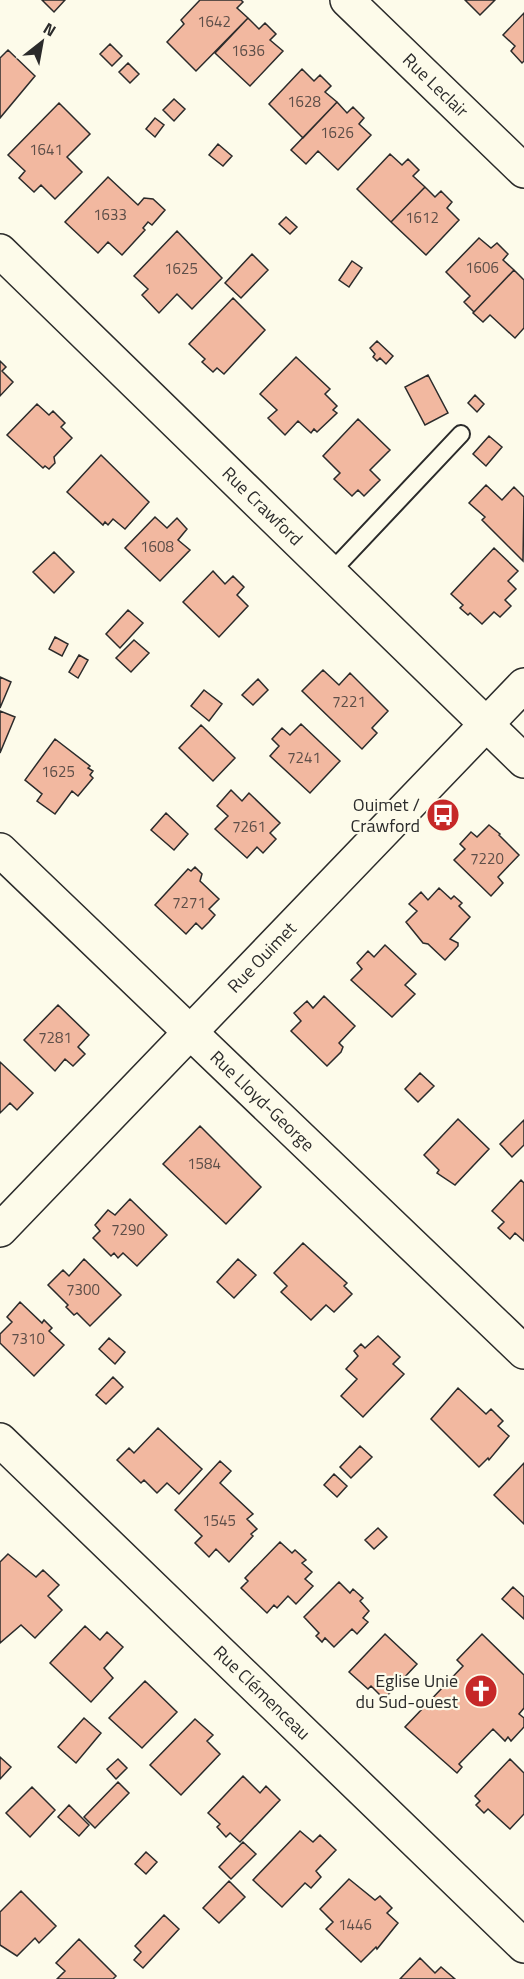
<svg xmlns="http://www.w3.org/2000/svg" width="524" height="1979" font-family="'Titillium Web',sans-serif">
<rect width="100%" height="100%" fill="#fdfbea"/>
<!-- building -->
<path fill="#f2b8a0" stroke="#2b2b2b" stroke-width="1.5" d="M42,0h23l-11,12z
M200,0h41l2,2 -6,6 11,10 -52,53 -29,-29 17,-18 -3,-4z
M465,0h30l-15,15z
M524,13v48l-2,2 -11,-12 4,-5 -12,-11z
M248,18l11,11 6,-6 11,11 -6,6 13,11 -33,35 -35,-33z
M110,44l12,12 -10,10 -12,-12z
M8,50l27,26 -35,42v-60z
M128,63l11,11 -9,9 -11,-11z
M302,69l12,12 6,-6 11,11 -6,6 12,10 -34,36 -34,-34z
M174,99l11,10 -11,12 -11,-11z
M337,102l10,11 6,-6 11,11 -5,6 12,11 -33,35 -20,-19 -12,13 -15,-14z
M59,103l31,31 -23,23 15,15 -27,27 -14,-14 -7,7 -15,-14 6,-7 -17,-16z
M155,118l9,7 -9,12 -9,-8z
M218,144l14,12 -9,10 -14,-11z
M390,154l12,11 6,-6 11,11 -6,6 12,11 -34,35 -34,-33z
M108,177l30,28 6,-7 9,1 12,11 -13,15 -4,-3 -5,6 2,2 -23,25 -14,-13 -10,11 -33,-31z
M425,187l10,10 6,-6 11,11 -5,6 12,12 -33,35 -35,-33z
M286,217l11,10 -7,7 -11,-10z
M177,231l45,47 -30,31 -15,-15 -18,19 -17,-18 6,-6 -14,-13z
M479,238l12,10 6,-5 11,11 -5,6 11,10 -40,42 -10,-10 6,-6 -24,-24z
M252,254l16,16 -27,28 -16,-15z
M352,261l10,7 -13,19 -10,-7z
M514,270l10,10v48l-9,10 -25,-23 -7,7 -10,-9z
M233,298l32,32 -41,44 -7,-6 -4,4 -11,-10 3,-3 -16,-15z
M377,341l16,15 -7,8 -6,-6 -3,3 -4,-4 2,-3 -5,-6z
M296,357l34,32 -5,5 12,12 -4,4 4,3 -20,19 -3,-3 -3,4 -13,-12 -13,14 -17,-17 9,-8 -17,-16z
M0,361l6,6 -4,4 11,11 -13,14z
M428,375l20,38 -23,12 -20,-38z
M475,395l9,9 -7,8 -9,-9z
M37,404l12,11 4,-4 12,12 -4,4 11,11 -18,19 1,6 -6,6 -4,-3 -2,2 -36,-33z
M358,419l32,31 -20,20 10,10 -16,16 -6,-6 -6,6 -18,-17 6,-6 -17,-17z
M489,436l13,11 -16,19 -13,-12z
M101,455l48,47 -24,27 -12,-10 -5,6 -3,-3 -2,3 -36,-33z
M486,485l16,15 12,-13 10,10 -1,64 -41,-41 3,-3 -16,-14z
M155,517l12,11 10,-10 10,11 -9,11 12,10 -30,31 -35,-33z
M494,548l24,23 -10,10 8,8 -11,11 6,6 -11,11 -6,-5 -12,12 -12,-11 -2,2 -8,-7 3,-3 -12,-11z
M54,552l20,20 -20,21 -21,-21z
M213,571l12,13 8,-8 11,11 -7,8 11,11 -29,31 -36,-35z
M128,610l15,13 -23,25 -14,-14z
M55,637l13,7 -6,12 -13,-7z
M134,640l15,13 -18,19 -15,-14z
M79,655l9,5 -10,18 -9,-6z
M323,670l16,15 11,-12 38,38 -16,17 5,5 -15,16 -60,-58z
M0,677l11,5 -11,26z
M258,679l10,11 -15,15 -11,-10z
M204,690l18,14 -13,17 -18,-15z
M0,711l15,6 -15,36z
M301,724l39,37 -30,32 -40,-37 9,-10 -7,-7 10,-11 8,7z
M201,725l34,33 -22,23 -34,-33z
M55,739l35,27 -2,2 5,3 -3,4 3,3 -15,18 -6,-5 -17,23 -18,-13 5,-7 -17,-14z
M231,790l11,11 7,-8 31,30 -10,10 6,6 -13,14 -6,-6 -10,11 -32,-29 13,-13 -11,-10z
M166,813l22,21 -14,16 -23,-20z
M489,825l11,9 -1,1 20,20 -21,22 5,6 -12,13 -37,-36 11,-11 -5,-5 11,-12 6,5z
M195,867l7,7 -2,7 19,18 -10,10 6,6 -6,7 -7,7 -6,-6 -10,11 -31,-29 33,-36 3,2z
M439,888l12,11 3,-3 8,7 -3,3 11,11 -20,22 8,4v3l-13,14 -17,-16 -5,-1 -17,-21 11,-11 -8,-7 12,-12 7,8z
M385,945l31,29 -11,11 10,9 -23,23 -41,-37 11,-11 -5,-6 11,-12 6,6z
M324,996l31,30 -16,17 4,4 -2,5 -14,14 -36,-35 10,-10 -7,-8 13,-12 6,7z
M58,1005l31,30 -11,12 7,7 -12,12 -8,-7 -10,12 -31,-31z
M0,1062l33,31 -16,17 -7,-7 -10,10z
M420,1073l14,13 -16,16 -13,-13z
M458,1119l31,30 -34,36 -18,-12 2,-3 -15,-15z
M524,1120v25l-12,12 -12,-13z
M200,1126l61,61 -35,37 -63,-60z
M521,1180l3,3v58l-9,-8 -5,6 -12,-11 6,-6 -12,-11z
M130,1199l37,36 -30,31 -14,-13 -5,5 -4,-5 -3,3 -18,-18 7,-7 -5,-6 13,-15 7,5z
M303,1243l44,40 -3,3 8,8 -18,18 -8,-7 -15,15 -30,-28 6,-6 -13,-13z
M84,1259l37,36 -31,31 -13,-13 -3,2 -8,-8 2,-2 -20,-20 15,-15 6,6z
M238,1259l18,16 -22,23 -17,-16z
M20,1302l22,21 2,-3 8,8 -3,3 15,14 -30,31 -34,-33v-9l12,-12 -5,-5z
M378,1336l22,21 -7,7 11,10 -41,43 -22,-21 16,-17 -11,-10 12,-13 -4,-5 7,-7 4,4z
M109,1338l16,14 -10,12 -16,-15z
M113,1377l10,10 -17,17 -10,-9z
M458,1388l28,26 5,-5 12,12 -5,5 11,10 -20,24 -1,-2 -9,9 -48,-48z
M158,1428l44,41 -23,25 -12,-11 -10,10 -13,-13 -3,3 -24,-23 12,-12 5,5z
M360,1446l12,11 -21,21 -11,-11z
M220,1461l11,10 -11,12 33,31 -6,5 10,10 -6,5 2,2 -24,26 -13,-13 -7,8 -14,-14 7,-7 -27,-26z
M524,1463v61l-30,-29z
M334,1474l13,12 -10,11 -13,-12z
M378,1528l9,9 -13,12 -9,-9z
M280,1542l12,11 3,-3 11,10 -4,3 10,9 -7,7 8,7 -17,18 -8,-8 -11,12 -3,-3 -7,8 -26,-25 7,-7 -3,-3z
M8,1554l28,23 7,-7 16,15 -11,11 14,14 -27,28 -14,-13 -21,18v-81z
M339,1582l11,11 3,-4 10,9 -3,3 9,10 -6,7 5,4 -11,12 -5,-5 -18,18 -9,-9 -3,4 -6,-6 3,-3 -15,-16z
M513,1587l11,10v22l-22,-20z
M85,1626l15,14 7,-8 16,15 -19,21 9,10 -22,24 -41,-39z
M385,1634l32,30 -33,35 -13,-13 -3,3 -19,-17z
M482,1634l42,41v33l-5,6 5,4v9l-13,14 -3,-4 -3,4 -12,-12 -34,35 3,3 -5,6 -52,-46 58,-61 -6,-6z
M145,1681l32,31 -35,36 -33,-30z
M84,1718l17,15 -25,30 -18,-16z
M195,1719l18,16 -6,6 13,13 -39,41 -31,-30z
M0,1757l11,10 -11,12z
M118,1759l9,9 -11,11 -9,-10z
M510,1759l14,14v41l-14,15 -22,-20 -4,4 -8,-8 4,-4 -5,-5z
M243,1776l17,17 6,-7 14,14 -40,42 -10,-9 -4,4 -9,-10 3,-3 -12,-11z
M118,1782l11,11 -34,35 -11,-11z
M32,1787l23,23 -25,27 -24,-24z
M69,1805l20,20 -10,11 -21,-19z
M300,1831l13,11 7,-7 16,15 -20,21 5,6 -10,11 -6,-5 -23,24 -29,-27z
M243,1842l13,12 -25,25 -12,-12z
M146,1852l11,10 -11,12 -11,-10z
M349,1879l26,21 5,-4 12,12 -5,5 11,10 -21,26 -1,-2 -15,15 -35,-33 7,-7 -13,-13z
M229,1881l16,16 -26,26 -16,-15z
M21,1891l35,35 -17,17 -4,-5 -18,18 -17,-11v-33z
M164,1915l15,14 -36,39 -9,-8 7,-8 -6,-6z
M79,1939l37,37 -3,3h-56l8,-8 -9,-8z
M420,1958l15,15 6,-6 14,12h-55z"/>
<g fill="none" stroke-linecap="round" stroke-linejoin="round">
<defs>
<path id="lane" d="M330,573l131,-139"/>
<g id="street">
<path id="s1" d="M347,0l177,171"/>
<path id="s2" d="M0,251l524,510"/>
<path id="s3" d="M0,850l524,502"/>
<path id="s4" d="M0,1230l524,-545"/>
<path id="s5" d="M0,1440l524,506"/>
</g>
</defs>
<!-- lane casing -->
<use href="#lane" stroke="#2b2b2b" stroke-width="20"/>
<!-- street casing -->
<use href="#street" stroke="#2b2b2b" stroke-width="36"/>
<!-- lane -->
<use href="#lane" stroke="#fdfbea" stroke-width="16"/>
<!-- street -->
<use href="#street" stroke="#fdfbea" stroke-width="33"/>
</g>
<!-- icons -->
<defs>
<symbol id="bus-disc" viewBox="-11 -11 22 22"><circle r="9.5" fill="#c62828" stroke="#fdfbea"/><path d="M-5-6H5V4H4V6H2V4H-2V6H-4V4H-5ZM-3.5-4V0h7V-4ZM-3.5 1.2v1.5H-2V1.2ZM2 1.2v1.5H3.5V1.2Z" fill="#fff"/></symbol>
<symbol id="church-disc" viewBox="-11 -11 22 22"><circle r="9.5" fill="#c62828" stroke="#fdfbea"/><path d="M-1.2-6h2.4v3.5h3.3v2.4h-3.3V6h-2.4V-.1h-3.3v-2.4h3.3Z" fill="#fff"/></symbol>
</defs>
<g fill-rule="evenodd">
<use href="#bus-disc" x="424" y="796" width="38" height="38"/>
<use href="#church-disc" x="462" y="1672" width="38" height="38"/>
</g>
<g text-anchor="middle" stroke-width="4.5" stroke-linejoin="round" paint-order="stroke">
<!-- number labels -->
<g font-size="15" fill="#5d4e48">
<text x="214" y="27">1642</text>
<text x="248" y="56">1636</text>
<text x="304" y="107">1628</text>
<text x="337" y="138">1626</text>
<text x="46" y="155">1641</text>
<text x="110" y="220">1633</text>
<text x="422" y="223">1612</text>
<text x="482" y="273">1606</text>
<text x="181" y="274">1625</text>
<text x="157" y="552">1608</text>
<text x="349" y="707">7221</text>
<text x="304" y="763">7241</text>
<text x="58" y="777">1625</text>
<text x="249" y="832">7261</text>
<text x="487" y="864">7220</text>
<text x="189" y="908">7271</text>
<text x="55" y="1043">7281</text>
<text x="204" y="1169">1584</text>
<text x="128" y="1235">7290</text>
<text x="83" y="1295">7300</text>
<text x="28" y="1344">7310</text>
<text x="219" y="1526">1545</text>
<text x="355" y="1930">1446</text>
</g>
<!-- street labels -->
<g font-size="18" fill="#2b2b2b" stroke="#fdfbea">
<text dy="6" stroke="none"><textPath href="#s1" startOffset="123">Rue Leclair</textPath></text>
<text dy="6" stroke="none"><textPath href="#s2" startOffset="366">Rue Crawford</textPath></text>
<text dy="6" stroke="none"><textPath href="#s4" startOffset="378">Rue Ouimet</textPath></text>
<text dy="6" stroke="none"><textPath href="#s3" startOffset="363">Rue Lloyd-George</textPath></text>
<text dy="6" stroke="none"><textPath href="#s5" startOffset="364">Rue Clémenceau</textPath></text>
</g>
<!-- poi labels -->
<g font-size="18" fill="#2b2b2b" stroke="#fdfbea" text-anchor="end">
<text x="420" y="811">Ouimet /<tspan x="420" dy="21">Crawford</tspan></text>
<text x="458" y="1687">Eglise Unie<tspan x="458" dy="21">du Sud-ouest</tspan></text>
</g>
</g>
<!-- north arrow -->
<g transform="translate(42 42) rotate(31)" stroke="#fdfbea" stroke-width="4.5" paint-order="stroke">
<path d="M0-4.5L10 22L0 15L-10 22Z" fill="#2b2b2b"/>
<text y="-9" font-size="16" font-weight="bold" text-anchor="middle" fill="#2b2b2b">N</text>
</g>
</svg>
